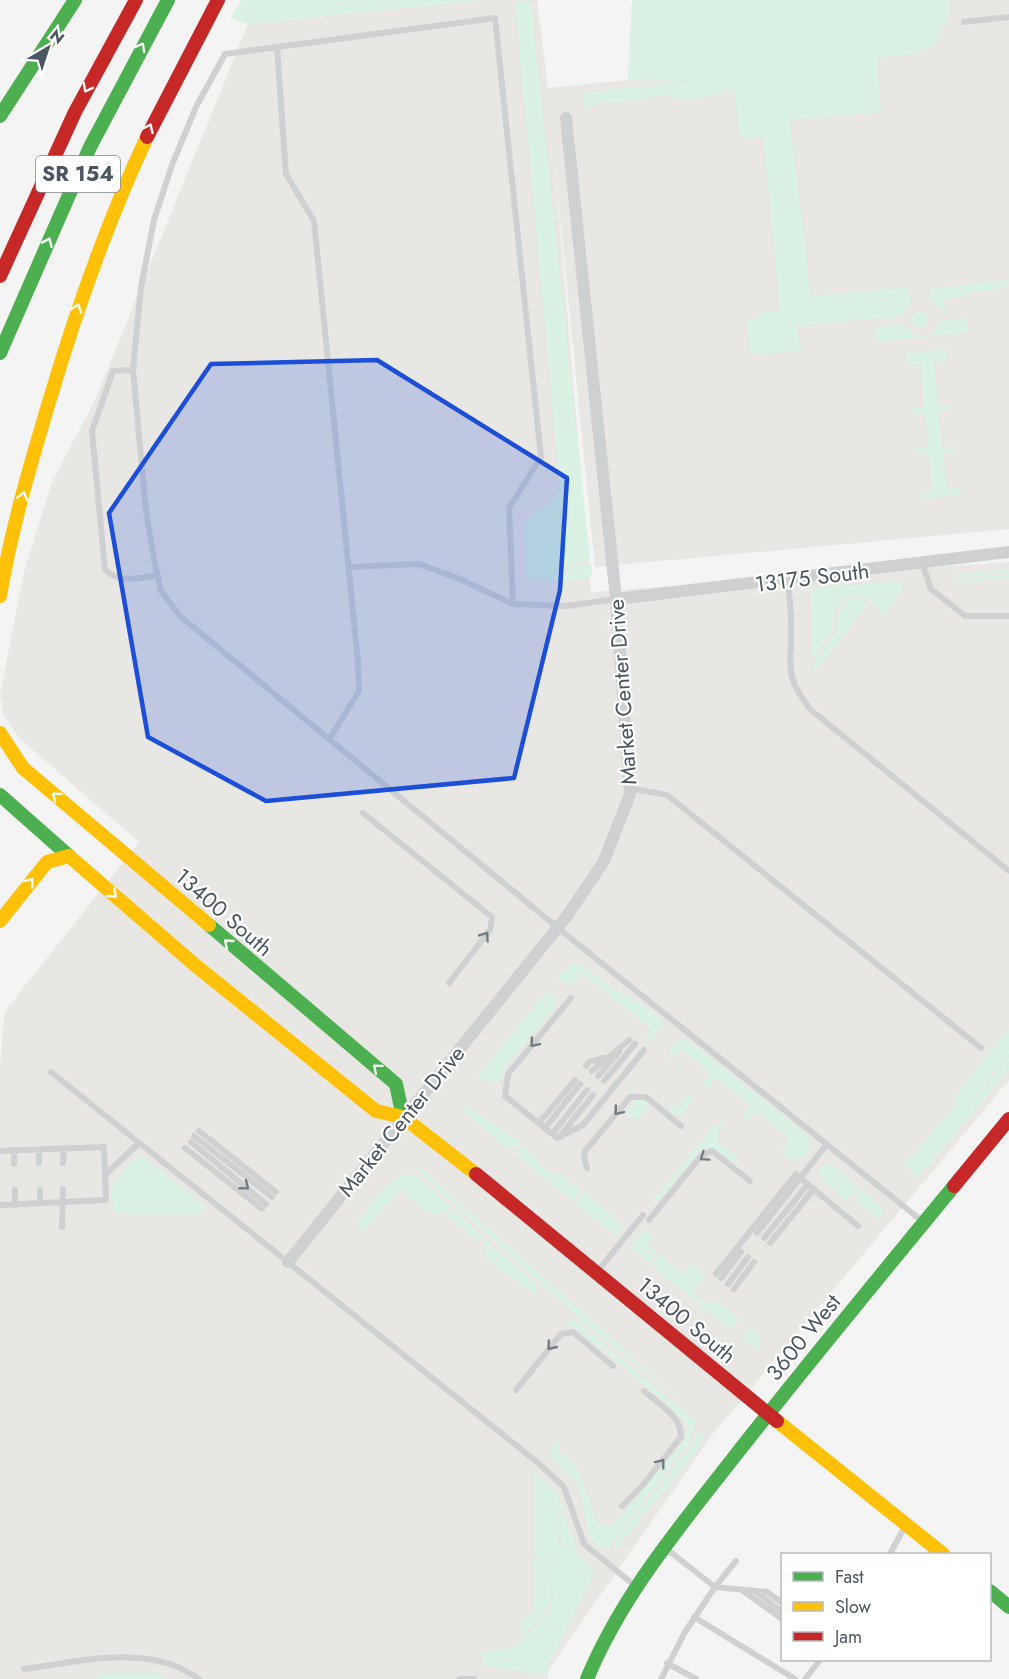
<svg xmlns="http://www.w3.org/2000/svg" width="1009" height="1679" font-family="Jost,sans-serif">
<rect width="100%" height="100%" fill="#f4f4f4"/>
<!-- commercial -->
<path fill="#e8e7e3" d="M480,0h57l11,88 80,-8 4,-80h377v529l-414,38 -41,-410 37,435 418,-30v518l-297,355 -163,234 -2,10h-547v-613l4,-49 5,-11 130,-164 -119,-103 -16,-23 -4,-21 24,-123 28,-90 43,-82 153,-376z"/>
<!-- green -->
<path fill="#d9f2e3" d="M242,0h238l-232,24 -18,-6z
M632,0h317l1,10 -14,34 -23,10 -36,4 4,54 -91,8 21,176 95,-8 4,3 1,10 -9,15 -106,10 6,25 -52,3 -3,-34 11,-2 1,-5 21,-2 -17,-174h-23l-6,-49c-17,7 -50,18 -66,6l-50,9 -19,-2 -8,7 -7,-1 -2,-14 109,-12 -63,-1z
M515,2h16l59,558 -21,4 -11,17 -31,-1 -4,-57 8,-9 16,-8 13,-16z
M1009,280v4l-20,8 -15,-2 -7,6 -23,3 -1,5 5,7h-6l-12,-12 -1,-10z
M912 319a8 8 0 1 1 16 0a8 8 0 1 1-16 0Z
M967,318l2,14 -92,10 -2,-14 27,-3 15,11 15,-1 9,-14z
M946,349l2,11 -14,2 4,43h14v4l-14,2 4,36 14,-1v5l-13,2 4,36 13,-1 1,6 -40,5 -1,-7 13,-1 -5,-37 -11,1 -1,-7 13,-1 -4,-34 -13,1 -1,-6 13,-1 -3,-43 -14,1 -1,-12z
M592,564v9l-5,6 -26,3 8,-15z
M1009,569v3l-56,6v-3z
M1009,574v4l-55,5 -2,-3z
M899,581l5,8 -21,25 -17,-17 -19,-2 -12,15 -4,23 -19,26 -1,-70z
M849,598l15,1 3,6 -54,69c0,-16 11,-23 20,-37 8,-15 1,-21 16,-39z
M572,963c16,2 27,17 40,25 17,10 34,18 49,30l2,8 -13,16 -5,-3 7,-10 -69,-55 -12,11 -14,-7z
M547,991l8,7v8l-48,59 -9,18 -21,-6z
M1009,1029v25l-43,51 5,-1 8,-14 10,-7 20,-27v13l-92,110 -8,-8 6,-7 -9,6 -3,-4 55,-63 -5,-5z
M678,1040h10l119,95 4,8c-1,9 -9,18 -18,18l-12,-9 9,-14 -34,-27 -7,8h-4l-1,-4 7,-9 -35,-28 -9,9 -4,-4 7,-10 -29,-24 -9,10 -3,-2v-6z
M688,1094l6,5 -13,16 -5,1 -7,-6 3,-6 6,4z
M635,1100h9l6,6 -13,15 -14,-8z
M461,1103l59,38 -9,10 -45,-37z
M721,1121l5,7 -9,1 1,14 20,14 -5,6 -20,-16 -11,1 -46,55 -3,-3 61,-75 2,2z
M524,1145l19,23 12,7 4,-2 22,17 -9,11 -56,-46z
M143,1157l61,48 -2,8 -88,1 -3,-25 21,-29z
M410,1164l10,4 282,250 -119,-97z
M827,1164l7,2 46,40 4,9 -4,1v4l-23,-17 3,-5 -7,-6 -7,8 -26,-22 -1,-9z
M409,1173l6,2 36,32 -7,7 -8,-1 -5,2 -31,-25 -35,41 -8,-7c13,-17 29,-47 52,-51z
M584,1192l40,34 -8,10 -41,-33z
M453,1209l30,28 -4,5 -15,-12 2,-3 -3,-2 -2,2 -14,-11z
M643,1230l11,5 -7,9 9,8 -8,10 -19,-15z
M486,1240l53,47 -6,7 -49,-37 2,-8 -4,-5z
M659,1254l24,19 8,-9 15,12 -15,15 18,14 5,-6 26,20 -9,11 -81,-66z
M573,1318l34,29 -3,4 -26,-22 -11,-4z
M751,1328l11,9 -3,6v8l-17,-12z
M610,1349l56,48 -3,4 -56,-48z
M670,1399l25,22 -4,19 -86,110c-22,-9 -19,-44 -27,-63 -6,-13 -26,-25 -29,-36l10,-14 4,2 -6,10 20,17 21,60 15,-1 73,-86 2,-15 -22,-20z
M705,1430l-5,17 -84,101 -2,-4 3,-6 71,-87 9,-16z
M533,1470l24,23 6,16 -7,5 -1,15 6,18 17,8 17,17 -45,90 -4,-2 4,3 -5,12 -61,-9 -3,-13c10,-8 18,-1 26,4l-10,-7 20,-4c6,-11 14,-14 23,-23 22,-21 13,-53 -6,-71z
M563,1511l15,43 -15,-7 -6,-17v-14z
M533,1555c32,30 19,57 -11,80v-15l12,-9z
M98,1674h66v5h-66z"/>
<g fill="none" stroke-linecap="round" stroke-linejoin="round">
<!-- lane -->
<path stroke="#ced0d2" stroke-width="6" d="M964,22l45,-5
M277,47l9,127 28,47 44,441 1,29 -29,47
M133,370l-20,1 -21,60 13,139c16,14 33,8 53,5
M922,563l9,26 34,27h44
M349,567l70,-3 41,15 53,25 54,2 49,-7
M788,580c1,14 3,28 3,42 2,42 -10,51 20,88l198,161
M513,604l-4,-96 32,-51 -46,-439 -270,36 -29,53 -24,58 -18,55 -13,67 -8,83 13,141 8,48 7,32 19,25 378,312 364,293
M629,788l38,7 314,253
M363,813l129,104 -2,13 -41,53
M586,1066l3,-4 15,-4
M592,1071l37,-31
M51,1072l486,390 27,25 20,57 50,41
M598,1076l21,-24
M604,1081l31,-37
M539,1123l36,-43
M545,1128l35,-44
M199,1131l77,61
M552,1134l35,-44
M194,1136l78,61
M560,1136l33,-41
M557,1138l-52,-42 3,-22 63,-76
M557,1138l26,-13 61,-75
M191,1142l75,62
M185,1148l77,61
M14,1150v14
M39,1150v13
M0,1151l104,-4 2,53 -106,5
M63,1163l1,-15
M587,1168l-3,-11 1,-6 45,-54h16l35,29
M106,1174l33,-31
M800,1178l58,48
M15,1190v15
M40,1190v13
M649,1220l52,-64 11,-5 38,30
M62,1227l1,-38
M757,1233l70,-89
M764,1238l44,-54
M770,1243l44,-54
M597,1272l46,-57
M716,1274l80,-100
M721,1278l20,-26
M728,1284l20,-27
M734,1289l20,-27
M516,1390l45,-56 12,-2 40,34
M622,1506l20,-20 39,-49c1,-21 -22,-33 -37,-46
M664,1547l51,40 21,-26
M890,1554l15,-28
M742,1590l39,28
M755,1591l27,21
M694,1617l101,62
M667,1663l29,16
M24,1669c57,-7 125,-27 175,10
M459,1679h15
M661,1679l24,-47 30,-45 52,5 15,11
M805,1679l15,-19"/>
<!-- street -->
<path stroke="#ced0d2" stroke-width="12" d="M616,599l393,-47
M288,1262l279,-346 37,-55 26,-67 -14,-195 -50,-481"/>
<!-- fast -->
<path stroke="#4caf50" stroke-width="14" d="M0,116l75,-116
M0,353l90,-206 78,-147
M0,795l69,61
M209,925l187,159 7,33
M990,1591l19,16
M587,1679c34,-82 90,-149 144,-218 73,-93 148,-184 223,-275"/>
<!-- slow -->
<path stroke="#ffc107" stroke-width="14" d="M0,596c11,-66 30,-130 49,-194 27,-91 58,-180 98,-265
M0,733l23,35
M23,768l186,157
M69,856l126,109 181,146 27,6 73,57
M0,921l47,-59 22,-6
M777,1421l166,133"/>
<!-- jam -->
<path stroke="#c62828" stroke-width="14" d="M147,137l71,-137
M0,276l75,-164 61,-112
M476,1174l301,247
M954,1186l55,-67"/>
</g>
<!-- one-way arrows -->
<defs><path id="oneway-chevron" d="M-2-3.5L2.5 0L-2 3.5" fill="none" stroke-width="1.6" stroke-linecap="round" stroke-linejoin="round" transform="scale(1.5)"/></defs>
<g stroke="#f6fbf6">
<use href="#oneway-chevron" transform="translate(141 47) rotate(-61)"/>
<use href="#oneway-chevron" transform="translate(87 88) rotate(118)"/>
<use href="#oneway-chevron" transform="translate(149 128) rotate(-65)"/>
<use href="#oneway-chevron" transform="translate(48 242) rotate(-66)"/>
<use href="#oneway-chevron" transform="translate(77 308) rotate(-72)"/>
<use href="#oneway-chevron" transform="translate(23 496) rotate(-76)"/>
<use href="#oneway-chevron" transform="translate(56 796) rotate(-140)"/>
<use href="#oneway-chevron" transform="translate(30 882) rotate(-52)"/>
<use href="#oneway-chevron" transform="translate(113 894) rotate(41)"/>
<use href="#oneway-chevron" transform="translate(228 943) rotate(-139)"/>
<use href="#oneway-chevron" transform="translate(377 1068) rotate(-140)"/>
</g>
<g stroke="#727b83">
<use href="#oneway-chevron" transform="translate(485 936) rotate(-55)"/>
<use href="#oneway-chevron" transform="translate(534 1043) rotate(130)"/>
<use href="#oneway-chevron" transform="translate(618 1111) rotate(130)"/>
<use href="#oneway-chevron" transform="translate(704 1157) rotate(145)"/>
<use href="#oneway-chevron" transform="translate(245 1186) rotate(39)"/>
<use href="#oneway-chevron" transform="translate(551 1346) rotate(129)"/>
<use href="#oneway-chevron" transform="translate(661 1463) rotate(-52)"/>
</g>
<!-- marked area -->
<path fill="#1d4ed8" fill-opacity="0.2" stroke="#1d4ed8" stroke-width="4.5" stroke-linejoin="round" d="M377,360l190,118 -7,112 -46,188 -248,23 -118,-64 -39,-224 102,-149z"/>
<g text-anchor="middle" stroke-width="4.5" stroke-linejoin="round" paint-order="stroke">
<!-- shield labels -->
<rect fill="#fff" stroke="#808990" stroke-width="1.5" x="36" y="156" width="84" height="36" rx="4.5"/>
<g font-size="21" font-weight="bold" fill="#4a5661">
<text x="78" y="181">SR 154</text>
</g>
<!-- street labels -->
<g font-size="22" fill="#4a5661" stroke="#fff">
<text transform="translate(812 577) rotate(-7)" y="8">13175 South</text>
<text transform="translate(622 692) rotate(-94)" y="8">Market Center Drive</text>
<text transform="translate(224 912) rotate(41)" y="8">13400 South</text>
<text transform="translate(401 1121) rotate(-51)" y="8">Market Center Drive</text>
<text transform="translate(687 1320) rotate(40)" y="8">13400 South</text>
<text transform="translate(803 1337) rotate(-51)" y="8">3600 West</text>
</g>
</g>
<!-- legend -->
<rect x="781" y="1553" width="210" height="108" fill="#ffffff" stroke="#b7bbc0" stroke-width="1.5"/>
<rect x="793" y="1572" width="30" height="9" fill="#4caf50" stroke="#b7bbc0" stroke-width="1.5"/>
<text x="835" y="1583" font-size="18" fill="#4a5661">Fast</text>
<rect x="793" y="1602" width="30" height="9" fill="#ffc107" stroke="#b7bbc0" stroke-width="1.5"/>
<text x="835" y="1613" font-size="18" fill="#4a5661">Slow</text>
<rect x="793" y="1632" width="30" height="9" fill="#c62828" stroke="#b7bbc0" stroke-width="1.5"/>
<text x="835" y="1643" font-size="18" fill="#4a5661">Jam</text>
<!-- north arrow -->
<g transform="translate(48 48) rotate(39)" stroke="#ffffff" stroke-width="4.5" paint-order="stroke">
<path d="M0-4.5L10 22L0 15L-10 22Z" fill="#4a5661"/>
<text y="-9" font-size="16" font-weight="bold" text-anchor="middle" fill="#4a5661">N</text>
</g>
</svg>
